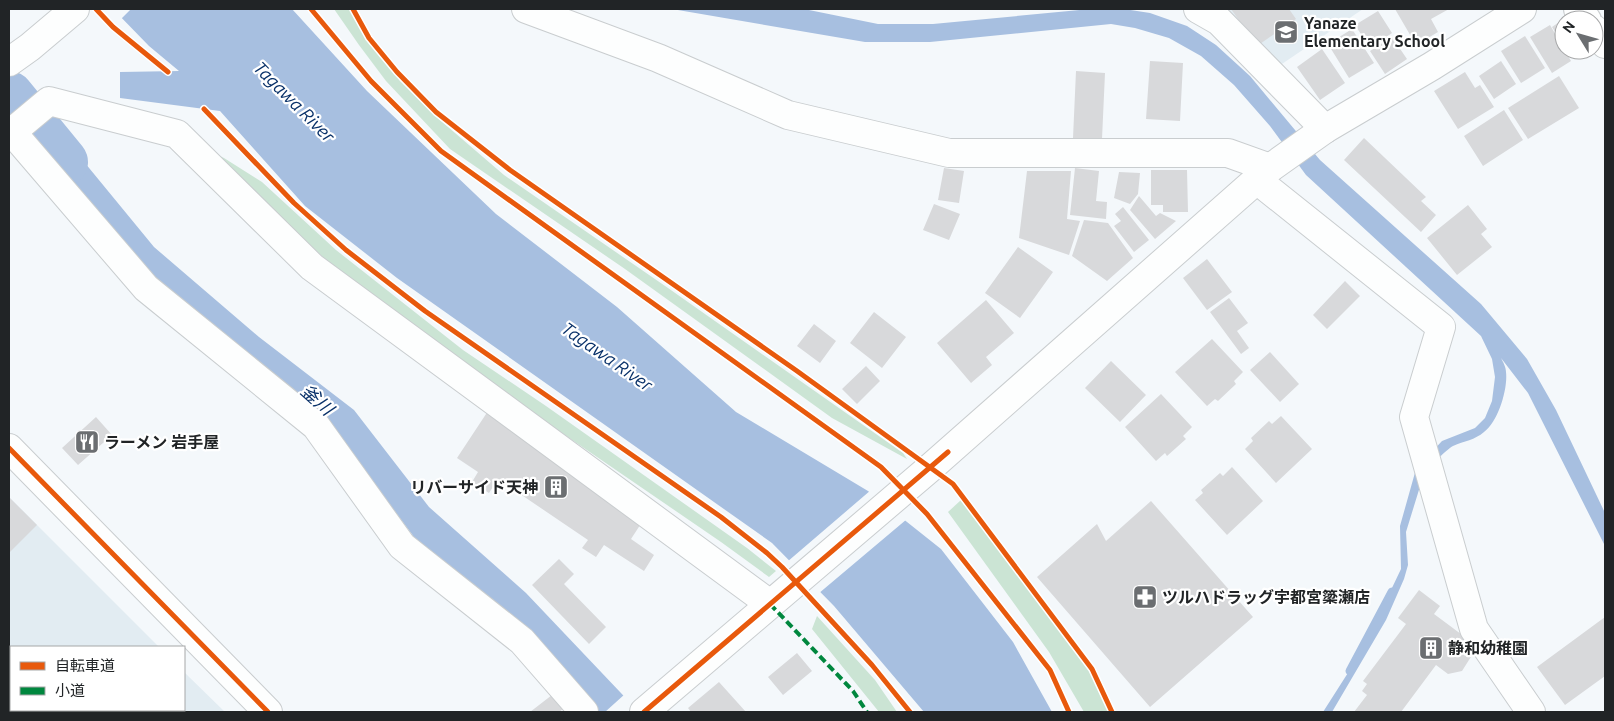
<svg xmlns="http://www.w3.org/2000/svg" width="1614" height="721" font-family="Ubuntu,'Noto Sans JP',sans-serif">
<rect width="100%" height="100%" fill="#f4f8fb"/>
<!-- built -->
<path fill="#e2ecf2" d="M1223,9h140l-87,59z
M9,497l150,150h-148v63h173v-38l41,40h-216z"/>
<!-- green -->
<path fill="#cbe4d4" d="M334,9h19l47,72 41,40 63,54 164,113 235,165 4,6 -75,-41 -207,-149 -175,-120 -64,-68 -27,-36z
M215,154l9,4 38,24 74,68 127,100 83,56 201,142 29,23 -7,6 -48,-35 -286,-196 -106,-83z
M961,500l129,170 19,42h-25l-35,-60 -101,-140z
M817,616l58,64 22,32h-18l-67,-83z"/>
<!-- water -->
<path fill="#a7bfe0" d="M113,9h179l75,82 129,123 121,93 119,105 132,79 73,58 72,93 39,70h-128l-90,-106 -62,-63 -375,-265 -92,-72 -85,-95 -100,-13v-26l59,-1 -30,-25z
M672,9h132l74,15h55l157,-15h34l26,4 37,13 29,19 34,31 70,84 161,144 46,55 29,51 49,103v33l-77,-153 -27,-35c2,4 5,9 5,14 2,17 -8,50 -22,60 -9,8 -20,9 -31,14 -9,5 -26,24 -31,34l-16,52 2,33 -4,14 -18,41 -54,92h-9l44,-69 16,-29 8,-24 10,-21 -1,-43 16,-57 26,-28 33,-13 10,-10 7,-17 3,-24 -3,-18 -11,-23 -175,-161 -36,-49 -36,-41 -33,-29 -32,-18 -34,-10 -24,-4 -181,18h-65z
M48,118l106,129 105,90 95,73 75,97 97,86 113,119h-40l-103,-105 -82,-70 -74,-99 -184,-154 -129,-150z"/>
<!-- pier -->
<path fill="#f4f8fb" d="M110,9h21l-11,11z
M871,490l36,29 -89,75 -31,-32z
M625,694l16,18h-36z"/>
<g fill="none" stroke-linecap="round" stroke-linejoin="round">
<!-- stream -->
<path stroke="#a7bfe0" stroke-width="9" d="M1350,671l42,-79"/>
<!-- river -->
<path stroke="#a7bfe0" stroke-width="50" d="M9,96l54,66"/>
</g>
<!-- building -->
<path fill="#d8d9db" d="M1231,9h58l7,10 -39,27z
M1395,9h54l-18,10 7,13 -22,13z
M1378,11l14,22 -22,15 -15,-23z
M1574,12l5,8h-15v26l-12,-19z
M1550,25l21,36 -19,12 -22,-36z
M1352,29l22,34 -25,15 -21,-34z
M1525,36l20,32 -24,15 -20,-32z
M1392,37l15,22 -22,15 -15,-23z
M1322,49l23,34 -25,17 -23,-33z
M1150,61l33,2 -3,58 -34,-2z
M1501,61l15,23 -22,15 -15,-23z
M1076,71l29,2 -3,66 -29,-1z
M1465,72l10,16 5,-3 14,22 -36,22 -24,-38z
M1559,76l20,32 -51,31 -20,-31z
M1504,110l19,30 -40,26 -19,-30z
M1364,138l62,59 -5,4 15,14 -15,17 -77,-72z
M944,168l20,3 -5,32 -21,-3z
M1075,168l24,3 -3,30 11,1 -1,17 -36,-4z
M1151,170h36l1,42h-25v-7h-12z
M1027,171h44l-4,48 13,2 -11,34 -50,-17z
M1119,172l21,1 -2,21 -8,10 -16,-6z
M1139,196l17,20 4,-3 16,8 -21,18 -25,-29z
M934,204l26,10 -11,26 -26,-10z
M1468,205l19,24 -6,5 11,13 -35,28 -30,-37z
M1123,207l26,33 -15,12 -20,-26 7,-5 -6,-7z
M1084,220l24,3 25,35 -26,23 -35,-25z
M1018,247l35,25 -33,46 -35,-25z
M1207,259l25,33 -25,18 -24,-32z
M1345,281l15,15 -33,33 -14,-14z
M1229,298l19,25 -11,8 12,17 -8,6 -31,-42z
M986,300l28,33 -28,24 6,8 -21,18 -34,-40z
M874,312l32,25 -24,31 -32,-25z
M814,324l22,17 -16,22 -23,-17z
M1212,339l31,33 -9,9 2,3 -18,17 -3,-2 -8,7 -32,-34z
M1270,352l29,32 -19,18 -30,-32z
M1111,361l35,34 -26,27 -35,-34z
M866,366l14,15 -23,23 -15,-15z
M1161,394l31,33 -9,9 3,3 -19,17 -2,-3 -9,8 -31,-34z
M488,411l158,105 -15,23 23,16 -10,16 -40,-26 -8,12 -14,-9 6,-8 -90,-61 -9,14 -17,-11 6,-10 -21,-14z
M1281,416l31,33 -36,34 -31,-34 8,-8 -2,-3 18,-17 3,3z
M96,417l16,18 -34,30 -16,-17z
M1232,467l31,34 -36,34 -32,-35 8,-7 -2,-3 19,-17 3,3z
M9,497l28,28 -28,28z
M1151,501l102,116 -103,90 -113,-130 60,-53 9,17z
M559,559l15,15 -10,10 42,43 -17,17 -57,-59z
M1419,590l21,16 -6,8 39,29 1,9 -12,19 -14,3 -12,-9 -35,47h-47l13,-17 -5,-4 5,-7 -4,-3 43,-57 -8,-6z
M1605,617v59l-40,29 -28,-38z
M797,653l15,18 -29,24 -15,-18z
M719,682l27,30h-55l-3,-4z
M552,695l11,14 -4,3h-29z"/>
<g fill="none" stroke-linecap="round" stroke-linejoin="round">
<defs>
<path id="street" d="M526,9l132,49 130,57 161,38h279l42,15
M1198,9l21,12 106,108
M1578,9l9,11
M1594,29l11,15
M12,132l37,-31 128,33 135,133 458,337
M9,135l3,-3 134,156 170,138 86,120 120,95 62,71
M1257,180l184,147 -27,90 60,212 57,83
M9,448l259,264"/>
<path id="secondary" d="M9,62l21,-15 45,-38
M644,712l286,-244 340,-300 55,-39 107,-63 90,-57"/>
</defs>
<!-- street casing -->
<use href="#street" stroke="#c9cdcf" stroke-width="30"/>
<!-- secondary casing -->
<use href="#secondary" stroke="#c9cdcf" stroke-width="30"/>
<!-- street -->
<use href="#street" stroke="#fdfefe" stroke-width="28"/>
<!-- secondary -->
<use href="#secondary" stroke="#fdfefe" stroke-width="28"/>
<!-- quiet -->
<path stroke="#00873e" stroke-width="4" stroke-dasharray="8 4" stroke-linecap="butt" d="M770,604l83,87 14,21"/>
<defs>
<path id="cycleway" d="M96,9l17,18 55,45
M311,9l60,72 70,70 440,316 46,47 123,156 19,42
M353,9l16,29 28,34 39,40 74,58 287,201 156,113 139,185 20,43
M204,109l90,94 52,47 79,61 296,206 46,36 15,14 90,98 38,47
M9,448l259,264
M644,712l304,-260"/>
</defs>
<!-- cycleway casing -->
<use href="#cycleway" stroke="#fff" stroke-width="8"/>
<!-- cycleway -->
<use href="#cycleway" stroke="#e8590c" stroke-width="5"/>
</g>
<!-- icons -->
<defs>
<symbol id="school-square" viewBox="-11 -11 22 22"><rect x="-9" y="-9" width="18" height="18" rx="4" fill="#6b6e71" stroke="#fff"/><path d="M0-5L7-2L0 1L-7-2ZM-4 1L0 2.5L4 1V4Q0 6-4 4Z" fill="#fff"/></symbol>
<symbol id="restaurant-square" viewBox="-11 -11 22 22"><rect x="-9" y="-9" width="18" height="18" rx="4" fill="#6b6e71" stroke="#fff"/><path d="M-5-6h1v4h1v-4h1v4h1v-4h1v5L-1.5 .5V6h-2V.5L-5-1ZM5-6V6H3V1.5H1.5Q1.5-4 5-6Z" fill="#fff"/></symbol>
<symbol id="building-square" viewBox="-11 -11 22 22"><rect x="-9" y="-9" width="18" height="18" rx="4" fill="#6b6e71" stroke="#fff"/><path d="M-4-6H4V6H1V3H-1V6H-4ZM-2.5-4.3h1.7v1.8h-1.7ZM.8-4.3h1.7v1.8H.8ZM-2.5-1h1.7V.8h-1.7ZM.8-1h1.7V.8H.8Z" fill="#fff"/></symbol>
<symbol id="pharmacy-square" viewBox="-11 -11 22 22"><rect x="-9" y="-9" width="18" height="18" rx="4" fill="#6b6e71" stroke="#fff"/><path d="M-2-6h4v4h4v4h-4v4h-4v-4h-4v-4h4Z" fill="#fff"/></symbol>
</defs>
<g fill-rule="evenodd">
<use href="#school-square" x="1272" y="18" width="28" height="28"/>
<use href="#restaurant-square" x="73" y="428" width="28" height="28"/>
<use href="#building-square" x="542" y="473" width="28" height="28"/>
<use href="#pharmacy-square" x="1131" y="583" width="28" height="28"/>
<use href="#building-square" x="1417" y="634" width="28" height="28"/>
</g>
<g text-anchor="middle" stroke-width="4.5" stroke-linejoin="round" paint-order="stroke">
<!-- poi labels -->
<g font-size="16" font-weight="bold" fill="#212426" stroke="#fff" text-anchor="start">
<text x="1304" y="29">Yanaze<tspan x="1304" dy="18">Elementary School</tspan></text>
<text x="104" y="448">ラーメン 岩手屋</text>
<text x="538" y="493" text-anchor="end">リバーサイド天神</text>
<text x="1162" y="603">ツルハドラッグ宇都宮簗瀬店</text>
<text x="1448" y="654">静和幼稚園</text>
</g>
<!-- water labels -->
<g font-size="18" font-style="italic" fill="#093169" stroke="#fff">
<text transform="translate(294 102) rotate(45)" y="6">Tagawa River</text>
<text transform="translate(607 357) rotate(35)" y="6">Tagawa River</text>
<text transform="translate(317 400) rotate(42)" y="6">釜川</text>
</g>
</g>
<!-- border -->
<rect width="1614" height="721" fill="none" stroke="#212426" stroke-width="20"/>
<!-- legend -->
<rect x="10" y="646" width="175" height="65" fill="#ffffff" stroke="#a6a7a8"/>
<rect x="20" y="662" width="25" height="8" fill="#e8590c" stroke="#a6a7a8"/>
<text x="55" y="671" font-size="15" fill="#212426">自転車道</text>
<rect x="20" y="687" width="25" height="8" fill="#00873e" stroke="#a6a7a8"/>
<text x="55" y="696" font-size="15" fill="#212426">小道</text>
<!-- north arrow -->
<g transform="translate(1579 35) rotate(307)"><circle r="24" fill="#ffffff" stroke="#a6a7a8"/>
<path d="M0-4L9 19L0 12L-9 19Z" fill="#6b6e71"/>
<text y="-8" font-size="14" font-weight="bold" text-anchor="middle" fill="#212426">N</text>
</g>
</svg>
